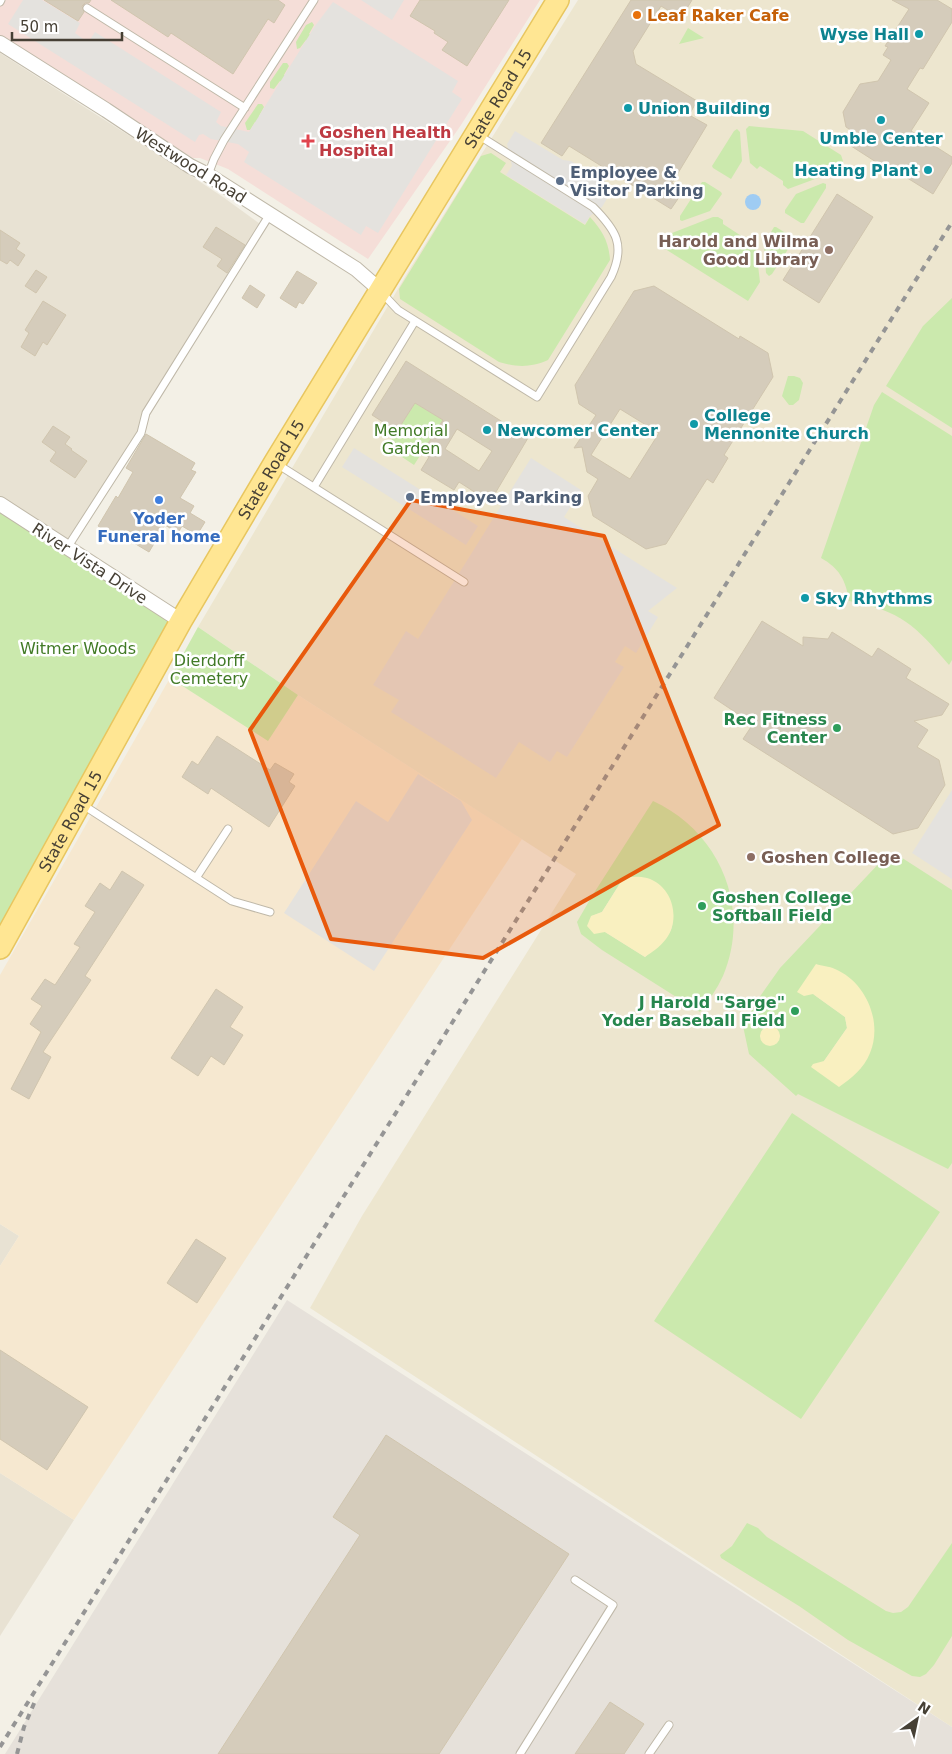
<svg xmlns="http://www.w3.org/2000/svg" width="952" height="1754" font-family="'DejaVu Sans',sans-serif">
<rect width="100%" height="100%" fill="#f3f0e6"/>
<!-- residential -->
<path fill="#e8e2d3" d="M0,53l161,103 62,41 37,27 -114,189 -5,20 -74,115 -67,-44z
M0,1224l19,12 -19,30z
M0,1473l74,47 -74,116z"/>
<!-- commercial -->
<path fill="#f6e8d0" d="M170,678l98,62 30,-45 224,144 -448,681 -74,-47v-207l19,-30 -19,-12v-249z"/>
<!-- industrial -->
<path fill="#e6e1da" d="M287,1300l665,427v27h-947z"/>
<!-- education -->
<path fill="#ede6cf" d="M578,0h374v1727l-642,-419 52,-92 214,-342 -278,-179 -100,-68 213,-360z"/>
<!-- medical -->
<path fill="#f5ded8" d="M0,0h540l-79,125 -93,134 -140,-90 -28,-11h-7l-193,-122z"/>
<!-- green -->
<path fill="#cbe9ad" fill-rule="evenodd" d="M312,22l2,3 -5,9 108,68 -4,6 -107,-68 -6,8 -3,1 -1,-7 10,-17z
M688,28l16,10 -25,6z
M283,63h4l2,3 -5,9 107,67 -4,6 -107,-67 -6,8 -4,-1v-6z
M258,104h4l2,3 -5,9 107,67 -4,6 -107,-67 -5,8h-3l-2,-7z
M749,126l54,5 38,24 2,6 -6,10 -3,1 -46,17 -5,-4v-4l-23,-15 -3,3 -7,-6 -4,-34z
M737,129l3,3 2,29 -11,18 -18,-11 -1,-2 22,-35z
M491,153l15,10 -6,9 85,53 5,-8c12,13 19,25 20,43l-62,100c-18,8 -32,7 -49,2l-99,-63 -1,-10 82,-133z
M702,182h3l16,10 1,2 -12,17 -28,10 -2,-1v-4z
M823,183l3,1v4l-22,35h-3l-16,-10v-3l11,-16z
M713,217h5l5,3v4l23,15 4,-2 5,3 5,42 -12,19 -86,-54 10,-14z
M774,227h2l16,10 2,3 -22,34 -3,2 -3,-3 -2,-29z
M952,298v130l-66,-42 37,-60z
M788,376h6l6,2 3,5 -4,17 -6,5h-4l-7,-9z
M882,392l70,44v224l-3,5c-34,-40 -48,-54 -100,-64 -3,-21 -10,-33 -28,-43l53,-153z
M415,403l28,17 -29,45 -27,-18z
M0,504l181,117 -181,324z
M198,627l100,68 -30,46 -98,-63z
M653,801c66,30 99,106 70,175 -6,13 -14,24 -23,36l-98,-62 -21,-16 -4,-12 15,-26zM624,877c10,2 21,3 31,6 15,5 22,36 15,49 -5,9 -17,18 -25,25l-40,-25 -13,-16 10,-4z
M896,854l56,36v273l-4,6 -150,-75 -2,2 -47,-42 -6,-28 18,-31 19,-27 105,-111zM813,994l61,29c0,21 -3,29 -14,46l-36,-8 23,-33 -2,-11zM776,1028l4,8 -4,8 -16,-7 2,-6z
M792,1113l148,99 -139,207 -147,-98z
M747,1523l11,5 9,9 119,74 7,2 8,-1 7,-5 44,-64v93l-18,29 -8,9 -6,3 -8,-1 -64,-36 -49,-34 -78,-48 -1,-3 12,-9z"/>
<!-- sand -->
<path fill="#f9f0c0" d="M624,877c7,0 16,-1 23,1 26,8 34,41 19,61 -6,8 -14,13 -21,18l-40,-25 -11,2 -7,-8 4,-10 11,-4z
M816,964c6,2 13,2 19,5 31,13 48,53 35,84 -6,15 -18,25 -31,34l-28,-20 2,-3 11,-3 23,-33 -2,-11 -32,-23 -9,2 -7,-4z
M760 1036a10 10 0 1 1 20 0a10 10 0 1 1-20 0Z"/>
<!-- parking -->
<path fill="#e4e2de" d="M23,0h19l38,23 -5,10 11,8h3l6,-9 126,80 -5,10 5,4 28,6 66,-106 18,-24 125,79 -6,11 10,7 -84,134 -12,-7 -5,9 -117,-73 5,-10 -11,-8 -27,-5 -8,-5 -4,1 -4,7 -187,-118z
M361,0h43l-12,20z
M515,131l48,29 8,1 43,26 -12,20 -12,9 -5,8 -79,-49 6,-9 -5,-22z
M354,448l124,78 -12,19 -124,-78z
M531,458l50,32 -17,27 113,71 -29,23 10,6 -22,36 -11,-7 -10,16 9,5 -57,90 -10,-6 -7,11 -31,-20 -23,36 -105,-66 8,-12 -26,-15 33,-54 12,8z
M418,774l43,27 11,19 -98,151 -90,-58 72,-112 32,21z
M952,790v89l-40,-26z"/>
<!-- water -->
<path fill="#9fccf3" d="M745 202a8 8 0 1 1 16 0a8 8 0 1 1-16 0Z"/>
<!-- building -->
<path fill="#d5ccbb" stroke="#d0c5ae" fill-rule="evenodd" d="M44,0h47l-2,3h-4l-3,3 2,6 -6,9z
M111,0h167l7,5 -11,18 -6,-4 -35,55 -62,-41 -3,4z
M420,0h89l-42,66 -25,-16 6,-8 -14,-9 1,-2 -25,-15z
M631,0h61l-11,18 -20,-12 -28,45 3,13 61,37 -8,14 18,10 -35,58 12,7 -13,19 -102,-63 -7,10 -21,-13z
M892,0h45l15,9v13l-29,47 -3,-1 -13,21 22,14 -18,28 41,26v6l-19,31 -45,-28 -1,3 -39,-25 7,-11 -9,-6 -3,-15 17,-28 18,-3 13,-21 -8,-5 5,-8 -3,-1 24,-37z
M837,194l36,23 -54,86 -36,-23z
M216,227l29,18 -18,28 -10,-7 5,-7 -19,-12z
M0,230l20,13 -4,6 9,6 -7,11 -8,-6 -3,4 -7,-4z
M36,270l11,7 -11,16 -11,-7z
M297,271l20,12 -14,21 -4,-2 -3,6 -16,-10z
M250,285l15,10 -8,13 -15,-10z
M654,286l85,53 1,-3 28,17 5,24 -49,78 4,3 -15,25 -6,-4 -41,65 -20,5 -53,-33 -5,-20 10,-17 -11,-7 -5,-25 -8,1 22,-33 -17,-11 -4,-19 59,-94zM620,409l39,24 -29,46 -39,-24z
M43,301l23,14 -19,30 -4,-3 -8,14 -14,-9 8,-14 -4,-3z
M406,361l122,77 -38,64 -31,-20 -5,8 -33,-20 8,-13 -7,-4 21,-33 -28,-17 -18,28 -25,-16zM457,429l35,22 -13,20 -34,-22z
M53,426l17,11 -5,7 7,5 -1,1 16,11 -12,17 -25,-17 6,-9 -14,-10z
M146,434l49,29 -4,7 5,2 -16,26 14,8 -4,7 15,9 -8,13 -15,-9 -4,7 -13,-8 -16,27 -20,-12 -1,2 -10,-6 -1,2 -19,-12 18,-30 2,2 15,-26 -7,-4z
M762,621l41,25v-9l25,2 4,-7 40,25 6,-9 33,21 -5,9 43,26 -7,11 -28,6 14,9 -11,17 22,13 6,25 -27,43 -25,6 -150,-95 10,-15 -39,-26z
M217,736l53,34 5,-7 19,11 -5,8 6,4 -26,41 -58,-39 -3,6 -26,-17 10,-16 6,4z
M122,871l22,14 -59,91 6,4 -48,72 8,5 -22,42 -18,-10 30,-57 -11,-8 12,-18 -11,-7 14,-20 10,6 25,-38 -6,-3 21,-32 -10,-6 15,-23 10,7z
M216,989l27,18 -13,20 13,8 -19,30 -13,-9 -13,20 -27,-18z
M196,1239l30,19 -29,45 -30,-20z
M0,1350l88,57 -41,63 -47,-31z
M386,1435l183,119 -130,200h-221l142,-219 -27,-18z
M610,1702l34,22 -20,30h-49z"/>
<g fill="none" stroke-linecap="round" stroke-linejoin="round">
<defs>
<path id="lane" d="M0,2l1,-2
M87,8l158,100
M208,175l6,-16 10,-19 90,-140
M382,293l16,17 139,87 74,-120c15,-32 5,-47 -18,-70l-115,-72
M277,464l187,118
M314,487l101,-166
M67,548l74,-115 5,-20 124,-199
M83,805l149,96 38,11
M196,878l32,-49
M520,1754l93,-149 -38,-25
M649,1754l20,-29"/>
<path id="street" d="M0,43l106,67 84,56 18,9 148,94 24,21
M0,504l181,117"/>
<g id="primary">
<path id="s1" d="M0,948l181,-327 94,-159 283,-462"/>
</g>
</defs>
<!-- lane casing -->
<use href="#lane" stroke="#bfb8a8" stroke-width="9"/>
<!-- street casing -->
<use href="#street" stroke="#bfb8a8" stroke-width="16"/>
<!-- primary casing -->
<use href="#primary" stroke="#e8c65f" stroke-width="24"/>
<!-- lane -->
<use href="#lane" stroke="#fff" stroke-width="7"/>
<!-- street -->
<use href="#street" stroke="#fff" stroke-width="14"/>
<!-- primary -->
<use href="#primary" stroke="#ffe693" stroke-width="21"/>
<!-- rail -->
<path stroke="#959595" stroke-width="4" stroke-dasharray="6 6" stroke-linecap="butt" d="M0,1747l952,-1525
M17,1754l7,-27 11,-26"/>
</g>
<!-- marked area -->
<path fill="#e8590c" fill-opacity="0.2" stroke="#e8590c" stroke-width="4" stroke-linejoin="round" d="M411,500l193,36 115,289 -236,133 -152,-19 -81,-209z"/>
<!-- markers -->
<circle fill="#e8710a" stroke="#fff" stroke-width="2" cx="637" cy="15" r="5"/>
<g fill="#0f9aa8" stroke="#fff" stroke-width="2">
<circle cx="919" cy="34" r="5"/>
<circle cx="628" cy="108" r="5"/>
<circle cx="881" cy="120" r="5"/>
<circle cx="928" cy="170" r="5"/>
<circle cx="694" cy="424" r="5"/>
<circle cx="487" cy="430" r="5"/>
<circle cx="805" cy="598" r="5"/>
</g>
<path fill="#e0444e" stroke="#fff" stroke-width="2" d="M305.5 133.5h5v5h5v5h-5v5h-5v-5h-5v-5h5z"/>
<g fill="#5c6f8a" stroke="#fff" stroke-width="2">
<circle cx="560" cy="181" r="5"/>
<circle cx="410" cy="497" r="5"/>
</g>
<g fill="#8d6e63" stroke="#fff" stroke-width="2">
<circle cx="829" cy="250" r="5"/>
<circle cx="751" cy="857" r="5"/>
</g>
<circle fill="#3f7fe0" stroke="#fff" stroke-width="2" cx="159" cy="500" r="5"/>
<g fill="#2e9e5b" stroke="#fff" stroke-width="2">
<circle cx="837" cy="728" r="5"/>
<circle cx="702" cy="906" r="5"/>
<circle cx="795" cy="1011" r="5"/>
</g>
<g text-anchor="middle" stroke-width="5" stroke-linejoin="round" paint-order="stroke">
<!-- food labels -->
<g font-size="16" font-weight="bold" fill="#c56008" stroke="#fff" text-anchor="start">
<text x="647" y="21">Leaf Raker Cafe</text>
</g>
<!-- culture labels -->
<g font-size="16" font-weight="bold" fill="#0d838f" stroke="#fff" text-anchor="start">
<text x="909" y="40" text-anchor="end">Wyse Hall</text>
<text x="638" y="114">Union Building</text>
<text x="881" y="144" text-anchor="middle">Umble Center</text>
<text x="918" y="176" text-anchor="end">Heating Plant</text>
<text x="704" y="421">College<tspan x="704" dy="18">Mennonite Church</tspan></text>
<text x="497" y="436">Newcomer Center</text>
<text x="815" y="604">Sky Rhythms</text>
</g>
<!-- street labels -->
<g font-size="16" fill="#464035" stroke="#fff">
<text dy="6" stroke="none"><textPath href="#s1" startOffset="985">State Road 15</textPath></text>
<text transform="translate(191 165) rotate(32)" y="6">Westwood Road</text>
<text dy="6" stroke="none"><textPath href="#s1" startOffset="550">State Road 15</textPath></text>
<text transform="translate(90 563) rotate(33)" y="6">River Vista Drive</text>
<text dy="6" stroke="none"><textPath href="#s1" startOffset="145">State Road 15</textPath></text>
</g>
<!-- health labels -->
<g font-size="16" font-weight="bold" fill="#be3a42" stroke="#fff" text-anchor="start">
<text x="319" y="138">Goshen Health<tspan x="319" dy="18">Hospital</tspan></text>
</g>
<!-- service labels -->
<g font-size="16" font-weight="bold" fill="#4e5e75" stroke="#fff" text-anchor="start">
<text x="570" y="178">Employee &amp;<tspan x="570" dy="18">Visitor Parking</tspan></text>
<text x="420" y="503">Employee Parking</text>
</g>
<!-- education labels -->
<g font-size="16" font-weight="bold" fill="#785e54" stroke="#fff" text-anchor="end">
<text x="819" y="247">Harold and Wilma<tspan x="819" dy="18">Good Library</tspan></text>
<text x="761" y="863" text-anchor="start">Goshen College</text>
</g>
<!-- park labels -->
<g font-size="16" fill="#417a26" stroke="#fff">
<text x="411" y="436">Memorial<tspan x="411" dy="18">Garden</tspan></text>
<text x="78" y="654">Witmer Woods</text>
<text x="209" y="666">Dierdorff<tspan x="209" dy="18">Cemetery</tspan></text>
</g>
<!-- shop labels -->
<g font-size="16" font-weight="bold" fill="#366cbe" stroke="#fff">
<text x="159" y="524">Yoder<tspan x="159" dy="18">Funeral home</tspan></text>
</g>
<!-- leisure labels -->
<g font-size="16" font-weight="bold" fill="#27864d" stroke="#fff" text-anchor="end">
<text x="827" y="725">Rec Fitness<tspan x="827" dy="18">Center</tspan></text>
<text x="712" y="903" text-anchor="start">Goshen College<tspan x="712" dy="18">Softball Field</tspan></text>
<text x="785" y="1008">J Harold "Sarge"<tspan x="785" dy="18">Yoder Baseball Field</tspan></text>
</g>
</g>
<!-- north arrow -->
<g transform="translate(917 1719) rotate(33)" stroke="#ffffff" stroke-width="4" paint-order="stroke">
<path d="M0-4L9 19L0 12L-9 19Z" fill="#464035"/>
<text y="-8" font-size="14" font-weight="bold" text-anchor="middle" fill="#464035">N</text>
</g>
<!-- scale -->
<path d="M12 32v8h110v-8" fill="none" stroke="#464035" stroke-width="2.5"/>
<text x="20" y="32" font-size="15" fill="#464035" stroke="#ffffff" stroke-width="4" paint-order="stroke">50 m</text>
</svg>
